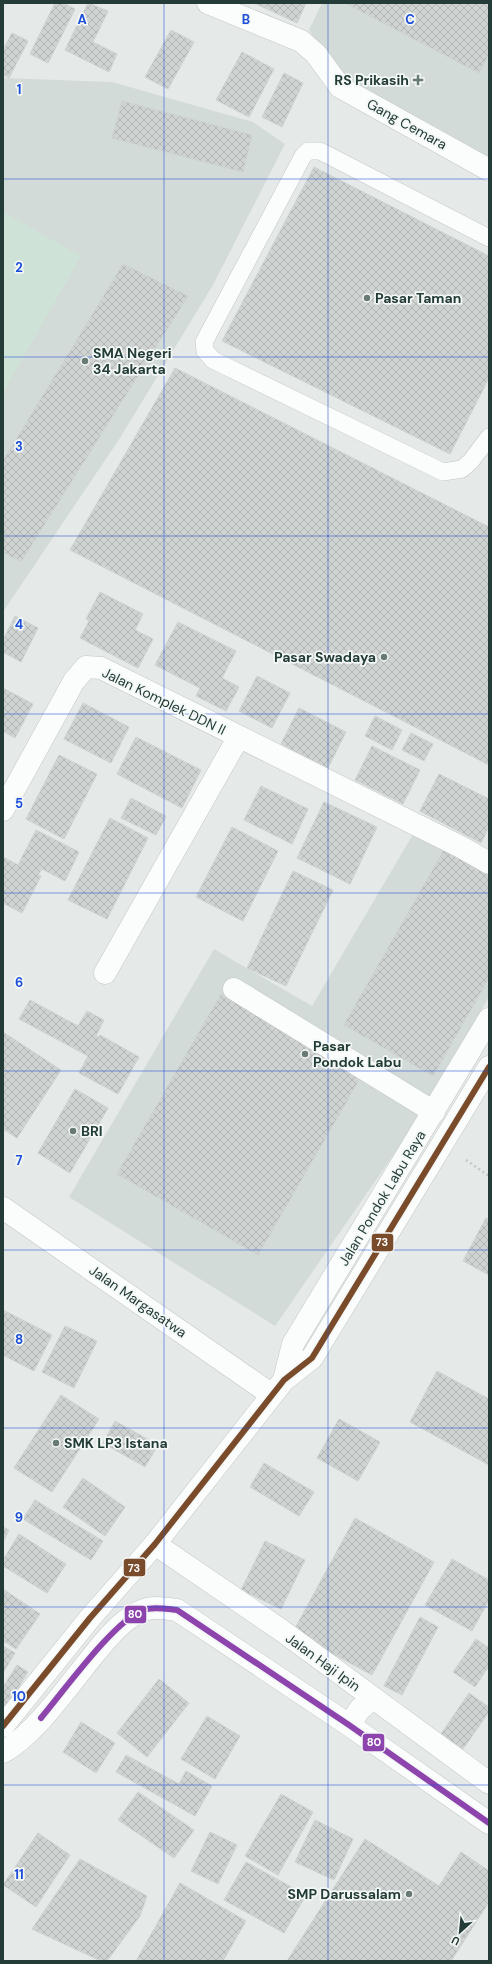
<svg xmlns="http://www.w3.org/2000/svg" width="492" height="1964" font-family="'DM Sans',sans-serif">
<defs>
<pattern id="building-cross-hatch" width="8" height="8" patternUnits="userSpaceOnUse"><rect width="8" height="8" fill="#cfd3d2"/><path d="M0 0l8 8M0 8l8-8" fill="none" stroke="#b2b6b5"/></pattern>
</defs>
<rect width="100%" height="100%" fill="#e5eae8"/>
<!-- built -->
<path fill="#d3dbd8" d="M322,3h167v165l-130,-75 -26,-26 -24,-37z
M3,78l109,4 141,40 32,22 -72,141 -93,153 -117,174z
M416,829l73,40v128l-59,105 -155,224 -206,-129 145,-248 98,57z"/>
<!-- garden -->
<path fill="#cfe2d7" d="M3,212l78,44 -78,137z"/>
<!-- building -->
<path fill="url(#building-cross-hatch)" stroke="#cdd3d1" d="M55,3h8l12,6 -27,54 -18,-9z
M88,3l20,8 -15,31 24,12 -8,18 -44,-22z
M254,3h52l-9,20z
M345,3h144v51l-10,19z
M171,30l23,12 -26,47 -23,-12z
M12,33l16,8 -19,37 -6,-3v-25z
M242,52l32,17 -25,48 -33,-17z
M284,73l19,10 -21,44 -20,-10z
M122,101l130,34 -9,37 -131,-34z
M314,167l175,89v122l-39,76 -228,-113z
M123,264l65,32 -167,266 -18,-10v-91z
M175,368l314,159v238l-419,-215z
M100,592l43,22 -8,16 18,9 -15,29 -58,-30 9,-17 -3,-2z
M15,616l23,12 -17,34 -18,-10v-12z
M178,622l58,29 -14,27 17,9 -13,24 -30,-15 4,-8 -45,-23z
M257,676l33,17 -18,35 -33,-17z
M3,688l30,16 -18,34 -12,-7z
M83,703l46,24 -18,36 -47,-24z
M299,708l47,24 -18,36 -47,-24z
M375,716l27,14 -10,20 -27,-14z
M411,733l22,11 -9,17 -22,-11z
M136,737l65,33 -19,38 -65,-34z
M372,746l48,24 -17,34 -48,-24z
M59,755l38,19 -33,65 -38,-20z
M439,774l50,25v28l-8,16 -61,-32z
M261,786l47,23 -16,35 -48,-24z
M131,798l35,18 -10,19 -35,-17z
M324,802l53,25 -27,57 -53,-26z
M110,818l38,20 -41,81 -39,-19z
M232,827l46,24 -35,70 -47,-24z
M36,830l43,22 -14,29 -23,-12 -4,6 3,1 -19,37 -19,-10v-46l15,8z
M445,848l44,25v105l-56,98 -89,-51z
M293,871l40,19 -47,96 -39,-18z
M221,994l141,81 -104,180 -141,-81z
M30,1000l48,26 9,-15 17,9 -8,16 3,1 1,-2 39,22 -21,37 -39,-21 9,-17 -69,-37z
M3,1032l58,38 -44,68 -14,-9z
M75,1089l33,19 -38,65 -32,-20z
M486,1218l3,1v56l-26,-14z
M3,1310l49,25 -18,36 -31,-16z
M65,1326l32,15 -23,47 -32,-16z
M437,1371l52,28v66l-79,-43z
M61,1395l38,24 -47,73 -38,-24z
M339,1419l41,23 -22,39 -41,-23z
M115,1421l43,24 -13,22 -42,-24z
M264,1463l50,29 -15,24 -49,-29z
M83,1478l42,29 -20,29 -42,-29z
M35,1500l68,41 -12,19 -68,-41z
M355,1518l79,44 -62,113 -79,-43z
M3,1527l6,3 -6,12z
M19,1534l47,30 -19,29 -44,-27v-6z
M265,1541l40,19 -24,49 -40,-19z
M452,1559l37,21v20l-17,31 -47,-26z
M3,1589l37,25 -24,35 -13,-8z
M420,1617l18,10 -36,68 -18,-9z
M476,1639l13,9v18l-14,21 -22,-15z
M3,1646l12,7 -12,20z
M17,1665l11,7 -25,40v-25z
M159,1679l30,24 -42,54 -30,-24z
M469,1693l20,14v5l-26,37 -22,-15z
M207,1716l33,20 -25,43 -34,-20z
M81,1722l34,21 -19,30 -33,-21z
M126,1755l53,29 7,-13 26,15 -17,30 -79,-44z
M138,1792l56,38 -20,28 -56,-38z
M281,1794l32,18 -35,63 -33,-19z
M315,1820l38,19 -19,41 -39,-18z
M210,1832l27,13 -19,39 -27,-13z
M38,1833l32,22 -34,52 -33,-22z
M365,1839l74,47 22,-34 28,19v31l-38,59h-164z
M80,1859l67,37 -7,20 -33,45h-6l-69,-32z
M246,1862l60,33 -22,38 -60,-33z
M180,1883l66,38 -23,40h-87z"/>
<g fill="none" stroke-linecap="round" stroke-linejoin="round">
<defs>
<path id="service" d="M489,238l-169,-87h-12l-5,5 -99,186 1,9 8,9 230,112 19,-3 9,-8 18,-24"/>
<path id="minor" d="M208,3l93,38 15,13 24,33 149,83
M3,810l71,-129 12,-14 15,1 360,179 28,16
M105,973l133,-235
M234,989l200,123"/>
<path id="tertiary" d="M155,1544l126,86 208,153
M349,1725l11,-16 13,-11
M3,1752c34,-19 67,-69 93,-100 11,-14 30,-36 48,-42 9,-4 23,-1 33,0l172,115 140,98"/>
<path id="secondary" d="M3,1208l269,187
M284,1380l9,-36 196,-325
M3,1726l87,-108 65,-74 129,-164 28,-22 177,-291"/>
</defs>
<!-- service casing -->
<use href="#service" stroke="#c2c7c5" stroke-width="18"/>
<!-- minor casing -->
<use href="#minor" stroke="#c2c7c5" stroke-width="23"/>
<!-- tertiary casing -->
<use href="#tertiary" stroke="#c2c7c5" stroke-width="23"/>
<!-- secondary casing -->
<use href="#secondary" stroke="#c1c7c5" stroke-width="23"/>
<!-- path -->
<path stroke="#c1cac8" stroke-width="2.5" stroke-dasharray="2 3" stroke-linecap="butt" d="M466,1160l23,16"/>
<!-- service -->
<use href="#service" stroke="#fbfcfc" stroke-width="17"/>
<!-- minor -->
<use href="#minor" stroke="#fbfcfc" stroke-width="22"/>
<!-- tertiary -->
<use href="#tertiary" stroke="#fbfcfc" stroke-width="22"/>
<!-- secondary -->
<use href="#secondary" stroke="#fbfcfc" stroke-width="22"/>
<defs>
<path id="bus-1" d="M41,1718c22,-26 73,-97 102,-108 10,-4 24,-1 34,0l172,115 140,98"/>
<path id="bus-2" d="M3,1726l87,-108 65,-74 129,-164 28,-22 177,-291"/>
</defs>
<!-- bus-1 casing -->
<use href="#bus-1" stroke="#f3f8f6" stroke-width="9"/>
<!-- bus-2 casing -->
<use href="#bus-2" stroke="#f3f8f6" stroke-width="9"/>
<!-- bus-1 -->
<use href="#bus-1" stroke="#8e44ad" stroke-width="6"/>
<!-- bus-2 -->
<use href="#bus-2" stroke="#7a4b2a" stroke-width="6"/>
</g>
<!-- grid -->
<path fill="none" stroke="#1d4ed8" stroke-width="1" stroke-opacity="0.55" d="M164,3v1958M328,3v1958M3,179h486M3,357h486M3,536h486M3,714h486M3,893h486M3,1071h486M3,1250h486M3,1428h486M3,1607h486M3,1785h486"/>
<!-- markers -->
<g fill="#687976" stroke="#f3f8f6" stroke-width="1.5">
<path d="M416 74h4v4h4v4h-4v4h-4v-4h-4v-4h4z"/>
<circle cx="367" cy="298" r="4"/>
<circle cx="85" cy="361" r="4"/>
<circle cx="384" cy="657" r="4"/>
<circle cx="305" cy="1054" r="4"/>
<circle cx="73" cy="1131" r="4"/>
<circle cx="56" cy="1443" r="4"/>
<circle cx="409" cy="1894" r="4"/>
</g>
<g text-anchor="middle" stroke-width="3.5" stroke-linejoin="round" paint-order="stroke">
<!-- poi labels -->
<g font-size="14" font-weight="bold" fill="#243c38" stroke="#f3f8f6" text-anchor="start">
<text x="409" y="85" text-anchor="end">RS Prikasih</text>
<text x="375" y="303">Pasar Taman</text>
<text x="93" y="358">SMA Negeri<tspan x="93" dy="16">34 Jakarta</tspan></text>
<text x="376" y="662" text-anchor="end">Pasar Swadaya</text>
<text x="313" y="1051">Pasar<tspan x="313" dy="16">Pondok Labu</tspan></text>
<text x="81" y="1136">BRI</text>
<text x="64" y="1448">SMK LP3 Istana</text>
<text x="401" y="1899" text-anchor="end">SMP Darussalam</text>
</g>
<!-- street labels -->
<g font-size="14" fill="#243c38" stroke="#f3f8f6">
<text transform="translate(407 124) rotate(29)" y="5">Gang Cemara</text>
<text transform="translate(164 701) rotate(26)" y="5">Jalan Komplek DDN II</text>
<text transform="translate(382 1198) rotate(-59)" y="5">Jalan Pondok Labu Raya</text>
<text transform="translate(138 1301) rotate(35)" y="5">Jalan Margasatwa</text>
<text transform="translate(323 1662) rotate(36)" y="5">Jalan Haji Ipin</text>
</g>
</g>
<g font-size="13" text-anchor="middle" font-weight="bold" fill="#1d4ed8" stroke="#f3f8f6" stroke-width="3.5" stroke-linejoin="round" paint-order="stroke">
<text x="82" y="24">A</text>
<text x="246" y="24">B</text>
<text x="410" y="24">C</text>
<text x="19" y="94">1</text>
<text x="19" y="272">2</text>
<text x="19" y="451">3</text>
<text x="19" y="629">4</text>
<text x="19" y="808">5</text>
<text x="19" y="987">6</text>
<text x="19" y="1165">7</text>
<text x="19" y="1344">8</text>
<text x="19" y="1522">9</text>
<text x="19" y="1701">10</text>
<text x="19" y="1879">11</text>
</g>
<g stroke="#f3f8f6" stroke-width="1.5">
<rect x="371" y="1233" width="23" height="19" rx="4" fill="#7a4b2a"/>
<rect x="123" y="1558" width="23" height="19" rx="4" fill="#7a4b2a"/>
<rect x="124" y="1605" width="23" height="19" rx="4" fill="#8e44ad"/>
<rect x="362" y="1733" width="23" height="19" rx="4" fill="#8e44ad"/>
</g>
<g font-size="11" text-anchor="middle" font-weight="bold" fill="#fff">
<text x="382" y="1246">73</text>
<text x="134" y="1572">73</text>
<text x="135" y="1618">80</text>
<text x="374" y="1746">80</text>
</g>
<!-- border -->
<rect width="492" height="1964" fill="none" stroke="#243c38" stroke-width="8"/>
<!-- north arrow -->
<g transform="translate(460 1932) rotate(207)" stroke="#f3f8f6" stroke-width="3" paint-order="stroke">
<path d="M0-3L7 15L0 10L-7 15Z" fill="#243c38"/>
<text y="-6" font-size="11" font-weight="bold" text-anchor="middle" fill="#243c38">U</text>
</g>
</svg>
